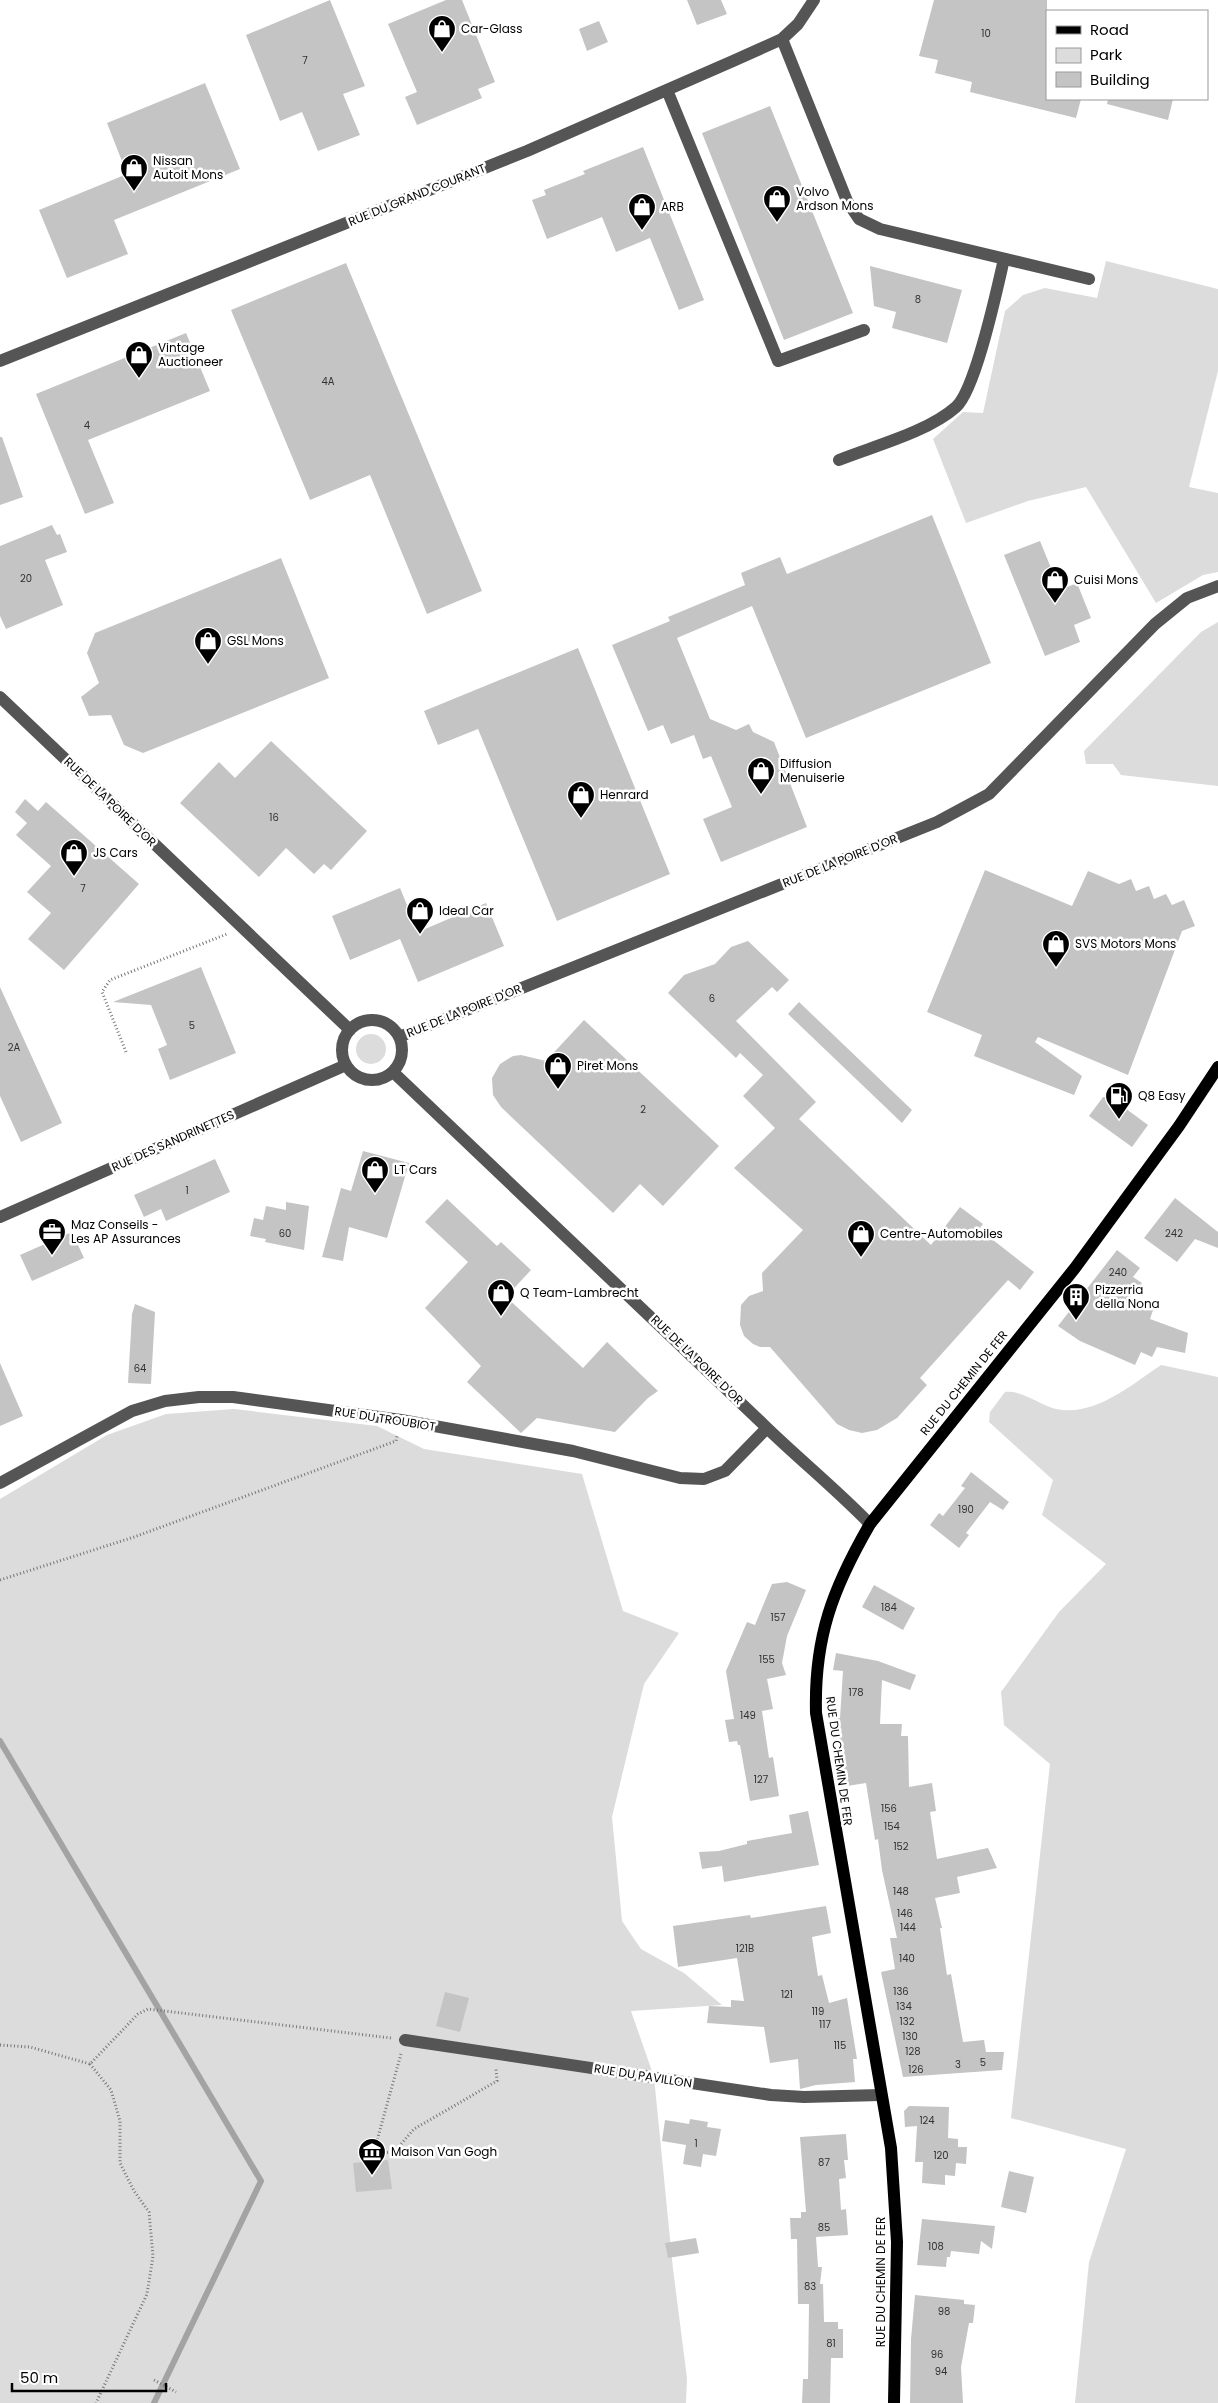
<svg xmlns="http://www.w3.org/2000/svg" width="1218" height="2403" font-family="Poppins,sans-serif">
<rect width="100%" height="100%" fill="#fff"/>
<!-- green -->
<path fill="#dcdcdc" d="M1106,261l112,28v82l-29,116 29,6v79l-15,3 -47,28 -70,-116 -58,14 -62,22 -33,-84 30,-27 20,1 22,-102 18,-16 22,-7 52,10z
M1218,622v164l-97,-11 -8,-11h-27l-2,-13 117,-119z
M356 1049a15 15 0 1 1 30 0a15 15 0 1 1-30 0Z
M1161,1365l57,12v1026h-143l14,-141 37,-113 -115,-31 39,-354 -46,-39 -3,-33 58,-80 47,-48 -64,-49 11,-35 -64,-58 1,-10 15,-20c18,-2 34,13 51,17 39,8 75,-24 105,-44z
M234,1409l143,17 47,23 158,25 41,137 56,22 -35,51 -32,133 10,104 19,28 43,24 38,32 -91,6 23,66 19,192 14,109 -1,25h-686v-904l107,-64 59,-21z"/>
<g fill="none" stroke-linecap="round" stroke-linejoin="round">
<!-- stream -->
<path stroke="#a3a3a3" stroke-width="6" d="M0,1741l261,440 -107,222"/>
</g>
<!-- building -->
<path fill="#c4c4c4" d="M330,0l35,86 -22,8 17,41 -42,16 -16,-39 -22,9 -34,-86z
M446,0h16l33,82 -17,7 4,9 -65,27 -12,-28 12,-5 -29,-68z
M687,0h34l6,14 -30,11z
M934,0h113v99h34l-5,19 -106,-26 2,-10 -37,-9 3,-13 -19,-4z
M599,21l9,21 -21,9 -8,-22z
M205,83l35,86 -126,51 14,34 -61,24 -28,-68 88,-36 -20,-51z
M1108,99h65l-5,21 -61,-16z
M770,106l83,207 -69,27 -82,-207z
M643,147l61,153 -25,10 -29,-72 -34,14 -14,-35 -55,22 -15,-39 14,-5 -2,-5 41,-16 -2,-3z
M346,263l136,328 -55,23 -57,-139 -60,25 -79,-190z
M870,266l92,24 -15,53 -55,-15 4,-16 -22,-6z
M186,333l24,58 -122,49 26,63 -29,11 -49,-120z
M0,437h2l21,60 -23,8z
M932,515l59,148 -185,75 -54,-132 -75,32 33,81 26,11 13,-6 4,8 21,10 33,85 -86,35 -18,-43 29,-12 -21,-51 -8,3 -9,-24 -23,9 -8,-19 -15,6 -36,-86 58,-24 -2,-4 77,-32 -4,-12 39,-16 7,17z
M52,525l5,10 3,-1 7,18 -22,8 18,45 -57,24 -6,-13v-70z
M1040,541l20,49 17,-7 14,35 -17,7 6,17 -35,14 -41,-101z
M281,558l48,120 -186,75 -19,-8 -13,-30 -22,1 -8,-19 18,-14 -12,-30 8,-20z
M578,648l92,226 -113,47 -79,-192 -40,16 -14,-34z
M271,741l96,90 -36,39 -7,-6 -10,10 -28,-26 -27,29 -79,-74 39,-41 16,16z
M25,799l13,12 8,-9 93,82 -75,86 -36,-31 23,-26 -24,-21 24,-26 -35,-31 11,-12 -12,-11z
M985,870l87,36 16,-35 31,13 12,-5 5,12 13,-5 5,13 12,-5 6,11 12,-5 11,26 -13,5 -54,144 -90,-38 -3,5 47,34 -8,19 -100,-39 8,-21 -55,-23z
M400,888l18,44 68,-29 18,43 -86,36 -18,-43 -50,21 -18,-44z
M748,941l41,39 -12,12 -5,-5 -36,34 80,81 -17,17 132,126 29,-38 23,17 -4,5 55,43 -14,18 -12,-10 -88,98 7,7 -30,33 -20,12 -15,3 -13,-3 -12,-6 -67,-77h-10l-7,-3 -9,-8 -4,-11 1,-20 8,-9 14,-5 -1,-18 41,-43 -69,-62 41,-40 -32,-32 20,-21 -23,-22 -4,5 -68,-65 16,-18 31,-11 16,-17z
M201,967l35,86 -66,27 -12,-31 9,-4 -16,-40 -38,-3z
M0,987l62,136 -41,19 -21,-46z
M799,1002l113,108 -10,13 -114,-109z
M584,1020l135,126 -56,60 -23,-22 -27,29 -112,-106 -8,-12 -1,-17 8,-14 13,-8 8,-1 25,6z
M1103,1097h7l38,28 -16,22 -43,-31z
M363,1151l46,12 -22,75 -38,-11 -6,34 -21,-4 19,-69 10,3z
M215,1159l15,33 -64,29 -5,-12 -17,8 -10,-22z
M1175,1198l43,34v16l-23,-9 -18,23 -33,-24z
M447,1199l50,47 4,-4 30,28 -25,27 77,71 24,-26 51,49 -10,7 -33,34 -78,-14 -16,15 -54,-51 14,-16 -56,-58 43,-46 -43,-40z
M286,1202l23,4 -5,44 -39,-8 1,-3 -16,-3 4,-18 9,2 3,-14 20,4z
M72,1232l12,26 -52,23 -12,-26z
M1117,1250l23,18 -7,9 9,6 -12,14 23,13 -3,9 38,14 -3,20 -28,-6 -5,10 -11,-5 -6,13 -55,-24 -22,-15z
M135,1304l20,8 -4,72 -23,-1 4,-69z
M0,1363l23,53 -23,10z
M971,1472l38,30 -6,8 -13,-8 -24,31 3,2 -10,13 -29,-23 9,-12 4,3 22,-28 -4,-2z
M787,1582l19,8 -19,46 -5,27 4,12 -19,4 6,30 -11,2 7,47 4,-1 6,39 -29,5 -10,-56h-2l-1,-4 -8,1 -4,-22 9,-1 -8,-48 21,-49 8,3 17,-41z
M874,1585l41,23 -12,22 -41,-23z
M836,1653l42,8 38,14 -6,15 -28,-10 -2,44h22l-1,12h7l1,51 23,-4 4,28 -6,1 7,47 51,-11 9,20 -40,9 3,16 -25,5 7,30h-2l7,47 4,-1 12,68 21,-2 2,12h18l-2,18 -99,7 -22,-105 14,-3 -5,-31h7l-15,-68 -4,-31 -3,1 -9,-57 -19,3 -7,-31 -3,-37h3l3,-47 -10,-1z
M808,1811l11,54 -95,17 -2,-16 -20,3 -3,-17 20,-1 28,-7v-3l45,-8 -3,-18z
M826,1906l5,27 -19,4 6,39 4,-1 7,28 18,-5 10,61h-4l2,23 -39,3 -16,4 -2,-30 -28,4 -6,-36 -57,-4 2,-17 22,1v-7l13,1 -7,-43 -59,9 -5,-41 77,-11 1,3z
M445,1992l24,6 -9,34 -24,-6z
M909,2106l40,1 -1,31 10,1v8h9l-1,17 -10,-1 -1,13 -10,-1v10l-23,-2 1,-21h-8l2,-36 -12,1 -1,-16z
M690,2119l18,3 -1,5 14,2 -5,27 -13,-2 -2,13 -18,-3 3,-19 -24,-4 3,-21 24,4z
M846,2134l2,26h-4l2,18 -7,1 2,31 5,-1 2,26 -32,2 2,30h4l-2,17h3l1,38h14v7h5v29h-12l-1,45h-28l1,-24h5l1,-75h-11l-1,-65h-6l-1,-21h11v-6h5l-6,-75z
M388,2160l4,29 -36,3 -3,-29z
M1009,2171l25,6 -8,36 -25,-6z
M922,2219l73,7 -3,23 -11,-8 -2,13 -28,-3 -1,6h-3l-1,10 -29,-2z
M696,2238l3,15 -31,5 -3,-15z
M915,2295l49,5v4l11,1 -2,18h-4l-8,44 2,36h-53l1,-64z"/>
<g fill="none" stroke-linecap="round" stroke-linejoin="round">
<!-- path -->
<path stroke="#777" stroke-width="3" stroke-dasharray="1 2.5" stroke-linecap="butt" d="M126,1052l-24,-60 8,-12 117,-46
M0,1580l134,-43 262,-96 1,-5
M0,2045l30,2 60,17 48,-50 10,-5 243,29
M401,2054l-28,101 22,-4 19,-22 83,-48 -1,-12
M90,2064l21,26 9,31v42l14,28 15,21 4,44 -6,38 -51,109
M154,2380l22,12"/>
<!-- minor -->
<path stroke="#555" stroke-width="12" d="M782,39l65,162 12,18 21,10 209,50
M667,90l111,271 86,-31
M0,361l527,-210 206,-90 49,-22 16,-15 16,-24
M839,460c35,-14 89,-28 117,-53 20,-18 41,-118 48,-148
M0,697l350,333
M342 1050a30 30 0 1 1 60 0a30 30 0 1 1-60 0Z
M399,1037l538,-215 52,-28 166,-170 32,-26 31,-12
M393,1072c124,117 248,235 372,354 34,33 71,63 105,98
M0,1217l346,-152
M0,1483l132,-72 33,-10 34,-4h34l168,23 172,31 107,27 24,1 21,-8 42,-43
M405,2040l366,55 33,2 77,-2"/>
<!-- major -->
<path stroke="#000" stroke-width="12" d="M894,2403l3,-161 -6,-94 -75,-435c-2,-76 17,-125 54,-189l205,-256 104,-142 39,-59"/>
</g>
<!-- icons -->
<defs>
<symbol id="shop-pin" viewBox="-11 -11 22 30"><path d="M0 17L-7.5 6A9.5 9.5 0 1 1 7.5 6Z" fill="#000" stroke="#fff"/><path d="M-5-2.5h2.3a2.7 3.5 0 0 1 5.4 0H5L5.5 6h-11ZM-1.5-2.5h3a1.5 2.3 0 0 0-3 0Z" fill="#fff"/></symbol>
<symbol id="fuel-pin" viewBox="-11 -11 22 30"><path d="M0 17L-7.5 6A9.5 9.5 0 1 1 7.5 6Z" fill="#000" stroke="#fff"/><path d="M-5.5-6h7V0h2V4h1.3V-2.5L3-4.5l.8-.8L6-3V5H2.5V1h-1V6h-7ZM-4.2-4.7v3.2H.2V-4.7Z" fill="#fff"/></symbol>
<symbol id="office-pin" viewBox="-11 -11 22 30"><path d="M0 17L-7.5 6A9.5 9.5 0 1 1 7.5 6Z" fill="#000" stroke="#fff"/><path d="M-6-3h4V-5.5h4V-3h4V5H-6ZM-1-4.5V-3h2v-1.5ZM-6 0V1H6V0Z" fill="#fff"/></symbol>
<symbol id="building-pin" viewBox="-11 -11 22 30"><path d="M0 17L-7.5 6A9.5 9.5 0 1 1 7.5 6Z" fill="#000" stroke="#fff"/><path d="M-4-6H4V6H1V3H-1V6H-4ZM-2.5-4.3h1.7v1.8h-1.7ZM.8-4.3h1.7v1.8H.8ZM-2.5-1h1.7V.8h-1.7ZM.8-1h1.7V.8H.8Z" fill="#fff"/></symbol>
<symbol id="museum-pin" viewBox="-11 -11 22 30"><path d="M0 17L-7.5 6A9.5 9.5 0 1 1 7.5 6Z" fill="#000" stroke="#fff"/><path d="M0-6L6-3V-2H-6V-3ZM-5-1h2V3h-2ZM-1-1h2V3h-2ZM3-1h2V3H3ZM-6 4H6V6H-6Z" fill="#fff"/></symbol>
</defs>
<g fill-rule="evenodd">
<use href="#shop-pin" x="426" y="13" width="32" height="43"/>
<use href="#shop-pin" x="118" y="152" width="32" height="43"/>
<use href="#shop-pin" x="761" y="183" width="32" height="43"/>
<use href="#shop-pin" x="626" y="191" width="32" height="43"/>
<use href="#shop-pin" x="123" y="339" width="32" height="43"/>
<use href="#shop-pin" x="1039" y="564" width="32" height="43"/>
<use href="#shop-pin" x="192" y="625" width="32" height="43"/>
<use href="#shop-pin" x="745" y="755" width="32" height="43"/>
<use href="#shop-pin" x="565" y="779" width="32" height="43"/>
<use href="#shop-pin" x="58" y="837" width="32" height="43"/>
<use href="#shop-pin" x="404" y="895" width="32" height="43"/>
<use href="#shop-pin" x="1040" y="928" width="32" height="43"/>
<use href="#shop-pin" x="542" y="1050" width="32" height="43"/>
<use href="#fuel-pin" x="1103" y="1080" width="32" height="43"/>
<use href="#shop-pin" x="359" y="1154" width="32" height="43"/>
<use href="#office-pin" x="36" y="1216" width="32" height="43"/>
<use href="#shop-pin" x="845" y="1218" width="32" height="43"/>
<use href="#shop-pin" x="485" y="1277" width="32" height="43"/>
<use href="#building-pin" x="1060" y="1281" width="32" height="43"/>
<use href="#museum-pin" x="356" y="2136" width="32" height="43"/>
</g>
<g text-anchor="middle" stroke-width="5" stroke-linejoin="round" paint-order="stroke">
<!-- number labels -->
<g font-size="10" fill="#313131">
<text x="986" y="37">10</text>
<text x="305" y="64">7</text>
<text x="918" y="303">8</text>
<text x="328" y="385">4A</text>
<text x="87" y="429">4</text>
<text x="26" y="582">20</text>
<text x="274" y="821">16</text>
<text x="83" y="892">7</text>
<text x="712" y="1002">6</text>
<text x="192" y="1029">5</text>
<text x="14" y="1051">2A</text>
<text x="643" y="1113">2</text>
<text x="187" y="1194">1</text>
<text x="285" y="1237">60</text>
<text x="1174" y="1237">242</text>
<text x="1118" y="1276">240</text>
<text x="140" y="1372">64</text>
<text x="966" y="1513">190</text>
<text x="889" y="1611">184</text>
<text x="778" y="1621">157</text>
<text x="767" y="1663">155</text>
<text x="856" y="1696">178</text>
<text x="748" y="1719">149</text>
<text x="761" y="1783">127</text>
<text x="889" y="1812">156</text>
<text x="892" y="1830">154</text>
<text x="901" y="1850">152</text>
<text x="901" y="1895">148</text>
<text x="905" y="1917">146</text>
<text x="908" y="1931">144</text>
<text x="745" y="1952">121B</text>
<text x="907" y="1962">140</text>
<text x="901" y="1995">136</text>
<text x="787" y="1998">121</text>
<text x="904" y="2010">134</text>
<text x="818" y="2015">119</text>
<text x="907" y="2025">132</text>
<text x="825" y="2028">117</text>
<text x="910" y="2040">130</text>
<text x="840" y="2049">115</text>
<text x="913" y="2055">128</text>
<text x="983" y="2066">5</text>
<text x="958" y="2068">3</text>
<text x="916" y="2073">126</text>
<text x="927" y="2124">124</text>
<text x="696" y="2147">1</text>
<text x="941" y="2159">120</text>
<text x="824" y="2166">87</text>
<text x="824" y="2231">85</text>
<text x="936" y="2250">108</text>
<text x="810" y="2290">83</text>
<text x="944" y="2315">98</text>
<text x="831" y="2347">81</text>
<text x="937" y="2358">96</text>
<text x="941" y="2375">94</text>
</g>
<!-- poi labels -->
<g font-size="12" fill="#000" stroke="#fff" text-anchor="start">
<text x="461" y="33">Car-Glass</text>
<text x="153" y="165">Nissan<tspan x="153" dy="14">Autoit Mons</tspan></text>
<text x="796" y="196">Volvo<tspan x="796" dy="14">Ardson Mons</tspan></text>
<text x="661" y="211">ARB</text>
<text x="158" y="352">Vintage<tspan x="158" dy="14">Auctioneer</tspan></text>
<text x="1074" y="584">Cuisi Mons</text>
<text x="227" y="645">GSL Mons</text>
<text x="780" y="768">Diffusion<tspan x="780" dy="14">Menuiserie</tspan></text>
<text x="600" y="799">Henrard</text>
<text x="93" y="857">JS Cars</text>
<text x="439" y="915">Ideal Car</text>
<text x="1075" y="948">SVS Motors Mons</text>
<text x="577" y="1070">Piret Mons</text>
<text x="1138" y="1100">Q8 Easy</text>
<text x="394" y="1174">LT Cars</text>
<text x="71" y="1229">Maz Conseils -<tspan x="71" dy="14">Les AP Assurances</tspan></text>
<text x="880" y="1238">Centre-Automobiles</text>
<text x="1095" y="1294">Pizzerria<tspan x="1095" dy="14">della Nona</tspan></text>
<text x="520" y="1297">Q Team-Lambrecht</text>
<text x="391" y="2156">Maison Van Gogh</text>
</g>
<!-- street labels -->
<g font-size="12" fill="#000" stroke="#fff">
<text transform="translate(417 195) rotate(-22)" y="4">RUE DU GRAND COURANT</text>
<text transform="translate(110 802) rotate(44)" y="4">RUE DE LA POIRE D'OR</text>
<text transform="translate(840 861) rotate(-22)" y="4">RUE DE LA POIRE D'OR</text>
<text transform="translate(464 1011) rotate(-22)" y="4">RUE DE LA POIRE D'OR</text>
<text transform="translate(173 1141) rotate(-24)" y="4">RUE DES SANDRINETTES</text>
<text transform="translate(697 1360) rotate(44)" y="4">RUE DE LA POIRE D'OR</text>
<text transform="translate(964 1383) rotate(-51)" y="4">RUE DU CHEMIN DE FER</text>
<text transform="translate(385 1419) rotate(9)" y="4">RUE DU TROUBIOT</text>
<text transform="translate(839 1761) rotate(82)" y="4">RUE DU CHEMIN DE FER</text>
<text transform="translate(643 2076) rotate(9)" y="4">RUE DU PAVILLON</text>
<text transform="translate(881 2282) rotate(-90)" y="4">RUE DU CHEMIN DE FER</text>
</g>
</g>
<!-- legend -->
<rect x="1046" y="10" width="162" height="90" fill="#ffffff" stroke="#999999"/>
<rect x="1056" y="26" width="25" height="8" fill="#000000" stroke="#999999"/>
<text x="1090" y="35" font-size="15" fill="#000000">Road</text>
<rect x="1056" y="48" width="25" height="15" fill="#dcdcdc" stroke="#999999"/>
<text x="1090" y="60" font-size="15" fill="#000000">Park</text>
<rect x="1056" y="72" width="25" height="15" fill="#c4c4c4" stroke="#999999"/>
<text x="1090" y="85" font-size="15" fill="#000000">Building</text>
<!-- scale -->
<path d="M12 2383v8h154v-8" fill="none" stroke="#000000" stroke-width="2.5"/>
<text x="20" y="2383" font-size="15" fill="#000000" stroke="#ffffff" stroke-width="4" paint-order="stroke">50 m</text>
</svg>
